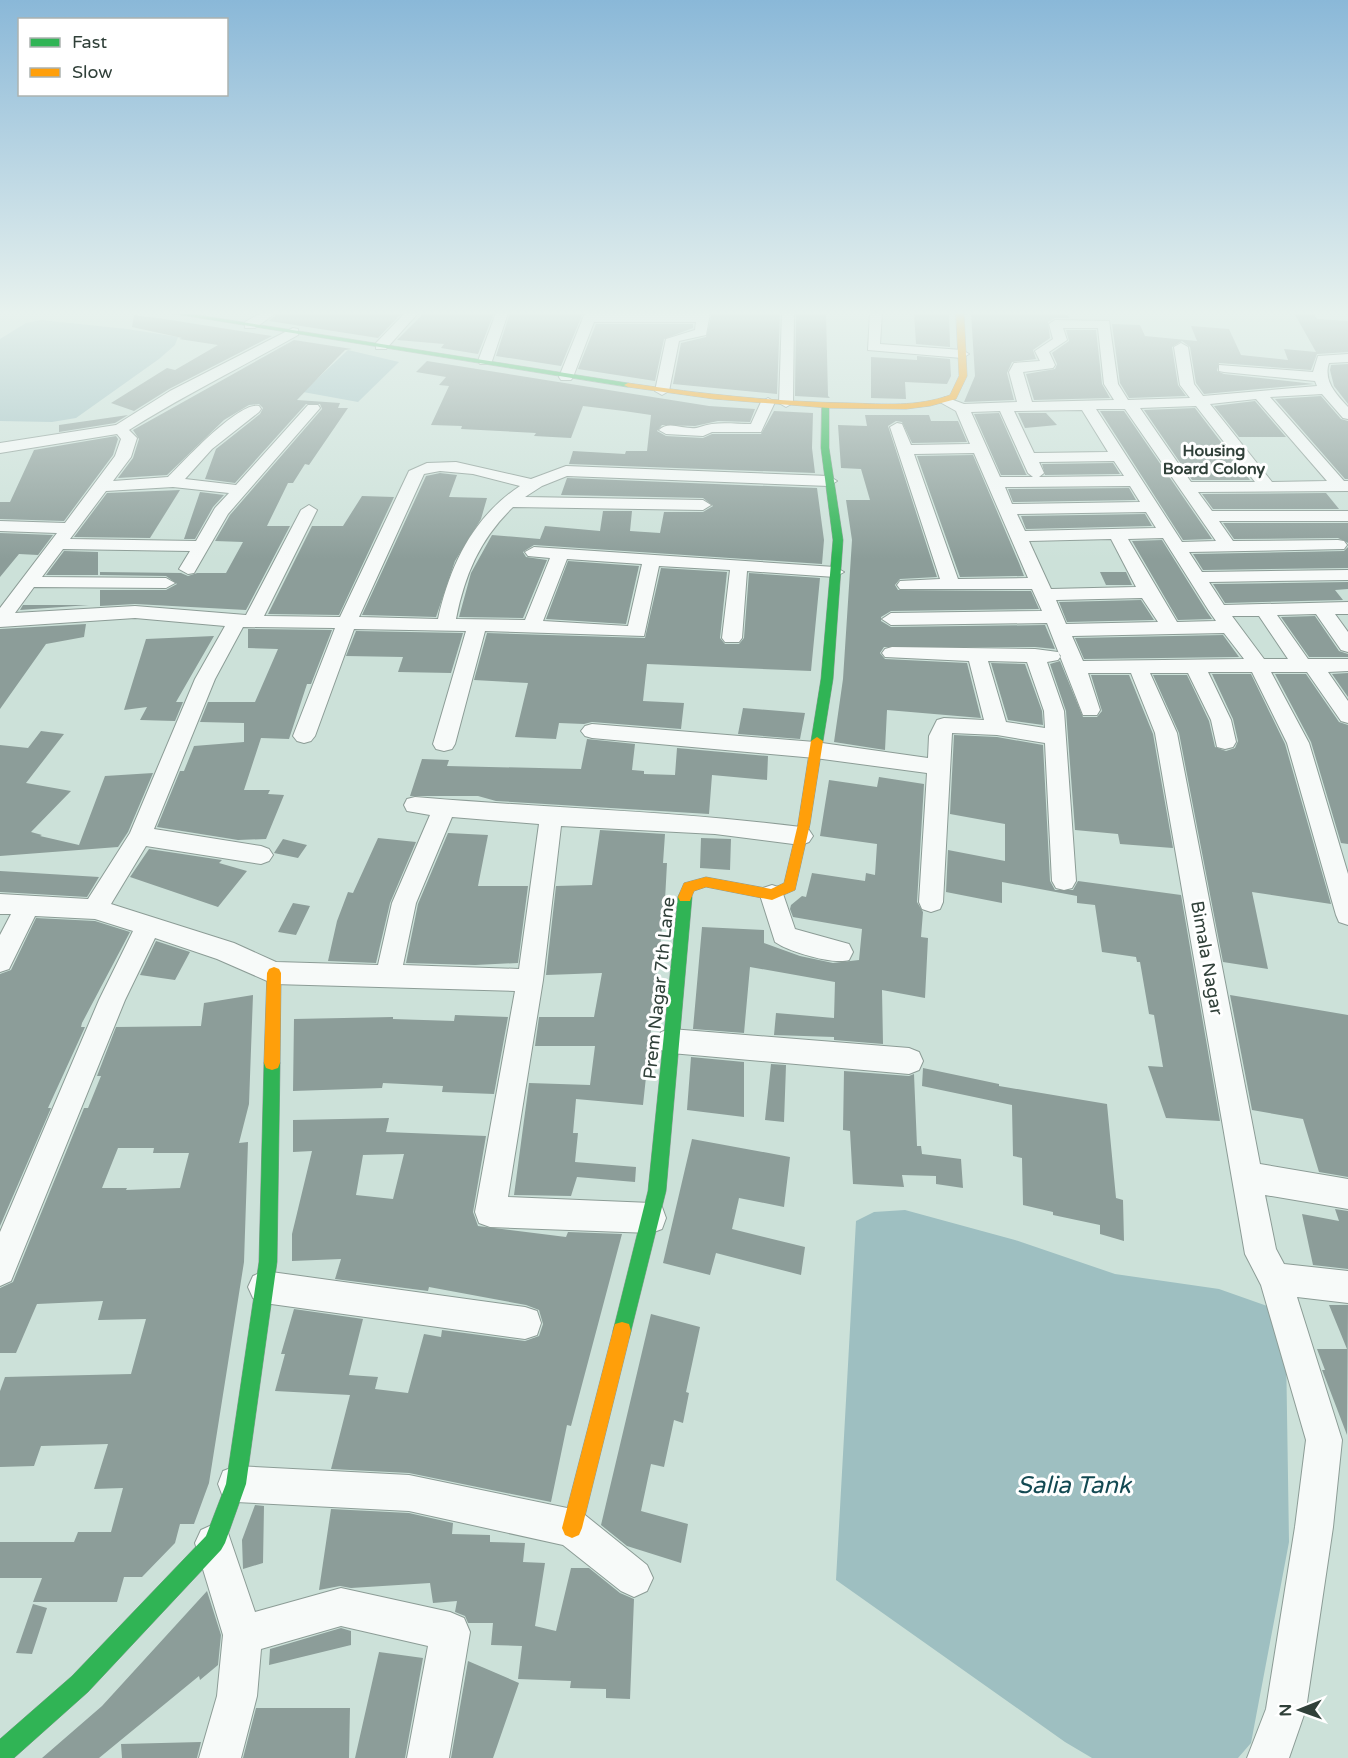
<svg xmlns="http://www.w3.org/2000/svg" width="1348" height="1758" font-family="'Varela Round',sans-serif">
<rect width="100%" height="100%" fill="#cce1d9"/>
<!-- water -->
<path fill="#9ebfc1" d="M41,320l86,9 51,8 -3,8 -16,14 -83,59 -24,4 -52,-1v-82l26,-16z
M348,350l51,12 -41,40 -55,-10z
M905,1210l110,30 100,34 104,15 51,18 16,41 3,194 -38,201 -13,15h-146l-27,-16 -229,-162 20,-359 18,-9z"/>
<!-- building -->
<path fill="#8c9d99" fill-rule="evenodd" d="M278,313h124l-24,25 -109,-17z
M424,313l38,1 32,-1 -16,41 -37,-6 3,-4 -47,-4z
M510,313h73l-22,53 -65,-10z
M712,313h68l-3,81 -104,-10 8,-41 25,-6z
M796,313h30l2,83 2,2 -35,-2z
M914,313h35l1,34 -34,-3z
M971,313h78l19,2 2,3h-15l-7,4 2,16 -17,12 3,9 -24,3 -5,11 7,27 -50,2 11,-26z
M1294,313h19l4,6 31,2v31l-31,2 -6,16 -92,-7 -2,8 7,3 90,10 -110,10 -8,-11 -6,-36 -8,-6 -10,6 6,38 8,11 -57,2 -9,-15 -8,-59 28,1 5,11 52,5 -6,-15 38,3 12,26 47,5 -4,-11 32,3z
M134,315l37,5 101,16 -103,53 -35,22 -23,-8 56,-35 8,2 43,-25 -39,-6 3,-1 -50,-11z
M596,324h97v4l-29,11 -9,42 -77,-12z
M1066,330h30l6,54 8,14 -76,2 -8,-26 29,-5 2,-5 -5,-11 17,-12z
M294,340l58,9 -7,1 -7,7 -41,43 43,3 -2,5h10l-39,57 -4,-1 -12,19h-5l-21,43h23l-44,84 -111,-6 -35,2v-16h66l11,-6 -11,-8 -66,-1v-3l81,1 7,3 9,-3h29l17,-31 -28,-1 15,-26 92,-106 -2,-5h-14l-71,79 -30,-4 11,-30 44,-35 3,-6 -4,-4 -10,1 -25,15 -57,55 -49,3 15,-20 6,-19 -6,-9z
M917,356l33,3 1,17 -4,8 -42,-2 1,17 -35,-1v-41l46,3z
M427,361l282,45 46,3 -5,13 -32,-1 -23,5 -33,-1 -5,6 9,5 37,2 9,-4h49l13,-23 39,2 -1,35 3,25 -246,-9 4,-13 52,3 1,-3h21l4,-36 -27,-4 -41,-5 -12,32 -37,-2 2,-3 -75,-4 1,-3 -31,-1 18,-39 -10,-1 7,-8 -30,-5z
M1348,364v40l-14,-18 -4,-16 1,-5z
M1321,396l20,23 7,2v58h-3l-70,-80z
M1255,401l31,36h-47l-25,-31z
M1195,408l55,72h-58l-48,-70z
M1100,411h24l88,128 -29,1z
M999,413l27,61 1,1h-26l-27,-61z
M1018,413h28l11,12 -32,3z
M128,415l-13,8 -56,9v-7z
M865,415h64l2,6h27l9,21 -55,1 -10,-21 -6,-1 -8,5 49,151 -37,2 -5,6 3,5 133,1 8,18 -148,2 -10,6v4l10,6 154,-2 10,24 -20,-2h-151l-4,6 5,6 82,4 14,55 -94,-8 -2,40 -51,-8 9,-63 9,-139 -6,-40h24l-9,-31 -20,-1 -3,-43 29,1z
M116,436l2,3 -5,16 -49,66 -64,-2v-17h10l24,-52z
M973,455l46,108 5,13 -64,1 -43,-121z
M1113,463l7,11 -75,1 -3,-11z
M440,473l17,2 -8,22 38,1 -6,21 -26,42 -19,56 -74,-2 64,-139z
M567,478l250,10 7,52 -2,24 -288,-19 -11,7 3,5 21,3 -24,58 -64,-1 12,-44 21,-38 48,4 5,-13 55,5 3,-20h29l-2,20 30,2 4,-21h39l10,-6 -10,-8 -142,-3z
M1129,488l7,12 -123,2 -5,-13z
M180,490l-30,48 -76,-1 33,-44z
M200,492l24,3 -11,12 -18,32h-11z
M1326,493l13,16h-126l-11,-15z
M362,496l32,1 -55,118 -71,-1 44,-88h31z
M1145,514l7,12 -126,3 -5,-13z
M1223,523h125v20l-10,-5 -104,1z
M0,533l53,2 -15,20 -19,-1 -19,23z
M1162,540l45,72 5,7 -34,1 -46,-79z
M1348,547v21l-145,2 -10,-16 151,-3z
M64,551l34,1v23h-52z
M568,561l71,5 -13,58 -80,-5z
M661,568l66,4 -7,66 5,6h14l5,-6 5,-65 71,5 -9,93 -164,-7 -4,37 41,2 -3,26 -89,-7 -8,2 -25,-1 -3,16 -41,-2 13,-54 -54,-3 13,-47 158,5z
M1100,572h26l6,13h-26z
M1348,582v7l-13,1 8,10 -118,3 -12,-19z
M1141,600l13,20 -87,2 -8,-20z
M23,605h66l-69,5z
M1315,616l24,35 9,3v3h-39l-28,-40z
M86,624l-2,13 -38,7 -46,65v-80z
M248,629l84,1 -21,54h-4l-18,55 -28,-1 -17,52h26l-2,4 16,1 -18,44 -28,1 -81,-13 23,-56h4l10,-25 50,-4v-19l-44,-1 8,-20h47l23,-53 -30,-1z
M356,631l107,2 -12,40 -53,-1 5,-15 -57,-1z
M1223,635l16,22 -155,2 -9,-21z
M214,636l-38,66h7l-8,19 -35,-1 7,-13 -23,3 22,-71z
M1060,661l23,56h14l5,-6 -11,-36h38l24,59 20,114 -53,-4 -2,-10 -43,-4 -9,-119 -16,-47z
M991,663l34,1 17,47 1,14 -35,-5z
M1348,673v24l-16,-23z
M1212,674h39l34,70 46,160 -79,-12 16,77 -45,-7 -44,-229 -26,-58h34l22,46 6,26 11,4 9,-3 3,-7 -5,-22z
M1275,674h31l33,48 9,3v119l-7,-1 -30,-101z
M743,708l62,5 -5,26 -62,-5z
M41,731l23,3 -38,49 45,8 -40,41 11,3 -2,1 39,9 26,-69 48,-3 -25,59 -10,15 -118,9v-111l28,3z
M954,735l43,2 46,8 7,136 5,9h18l5,-9 103,14 39,226 -54,-3 -18,-52 15,1 -9,-52 -5,-1 -9,-52h-3l-1,-5 -34,-5 -7,-47 -18,-2v-7l-75,-14v21l-56,-11 2,-42 57,11v-37l-55,-10z
M587,739l48,5 -3,26 12,1v3l31,1 2,-27 91,8 -1,24 -55,-5 -3,39 -213,-13 -18,-5h-68l12,-37 27,1 -2,6 134,3z
M879,777l45,7 -7,118 6,10 -2,25 7,1 -3,60 -43,-8 1,54 -49,-4v-3l-60,-2 2,-22 58,5 1,-36 -85,-15 -6,66 -51,-4 9,-102 62,3v13l36,13 33,7 26,-3 3,-31 -69,-12 -3,-8 1,-4 11,-9 4,1 6,-24 53,8 1,-8 9,2 2,-31 -57,-8 9,-56 48,7z
M600,830l65,4 -2,29h4l-2,37 -22,205 -67,-6 -3,34h5l-3,29 61,5 -1,15 -58,-5 -6,19 -57,-1 15,-112 61,2 5,-39h-60l4,-29h55l8,-44 -56,2 10,-89 36,-1z
M448,833l40,2 -10,51h50l-10,77 -43,2 -69,-2 12,-59z
M378,838l38,4 -26,61 -14,60 -48,-2 9,-40 11,-29 5,1z
M701,838l30,1 -1,31 -30,-2z
M283,839l24,6 -9,13 -24,-5z
M149,849l73,11 -3,3 28,8 -29,36 -88,-30z
M0,871l99,6 -12,20 -87,-5z
M293,903l17,3 -14,29 -18,-3z
M36,918l59,3 35,11 -48,91 -1,4h4l-37,81h3l-51,118v-252l11,-4z
M156,941l34,11 -15,28 -35,-5z
M253,995l-4,109 -10,39 9,-1 -4,120 -35,221 -15,41h-14l-5,19 -33,34h-18l-7,25h-84l9,-24h-42v-36h74l4,-10h33l12,-44 -29,1 14,-45 -67,2 -7,20 -34,1v-76l5,-14 126,-3 15,-55 -48,1 5,-19 -66,3 -21,49h-16v-65l13,-6 71,-174h4l13,-32h-4l19,-49 85,-1 3,-23zM118,1148h36l-1,5h36l-9,35 -54,2 1,-2h-25z
M1230,995l118,20v162l-29,-5 -16,-53 -51,-9z
M455,1015l53,2 -14,77 -52,-2 1,-6 -60,-3 -1,5 -89,3 1,-72 99,-2v2l61,2z
M691,1057l53,5v55l-57,-7z
M771,1064l15,1 -2,57 -19,-2z
M923,1068l76,16v2l108,18 9,94 7,2 1,41 -24,-7v-9l-47,-10v-3l-30,-7 -1,-47 -9,-2 -1,-51 -90,-19z
M844,1071l65,5 5,-2 3,72h4l1,8 39,5 2,29 -27,-4v-8l-34,-1 2,12 -51,-3 -3,-53 -7,-1z
M389,1118l-3,14 100,4 -13,76 5,14 88,11 2,-5 54,2 -51,192 -4,-1 -16,77 -142,-29 -78,-4 19,-74 -75,-4 10,-37h-4l13,-45 69,10 -14,56 29,2 -3,12 33,4 16,-59 17,3 1,-7 83,11 14,-5 4,-12 -4,-14 -13,-5 -97,-18 -1,4 -93,-12 6,-20 -49,2v-27l20,-83 -19,1v-32zM404,1154l-11,45 -37,-4 7,-40z
M692,1139l98,18 -6,50 -45,-9 -7,31 73,18 -4,28 -85,-22 -6,22 -47,-12z
M1335,1209l13,2v58l-35,-4 -11,-51 37,7z
M1329,1305h19l-1,130 -21,-55 -4,-10h3l-8,-21h30z
M651,1314l49,13 -14,65 3,1 -6,30 -9,-3 -10,47 -13,-3 -10,47 47,13 -7,39 -54,-17 -26,-21z
M255,1505l9,1 -1,57 -20,6 -1,-29z
M331,1509l78,4 44,10 -1,11 38,1v7l35,1 -2,19 22,1 -10,63 21,5 15,-63h18l31,25 14,6 -4,100 -24,-1v-9l-36,-1 1,-7 -53,-2 4,-33 -31,-1 2,-22h-25l-3,-7 -10,-4 2,-11 -24,2 -3,-20 -79,5 -11,-2 -21,4z
M207,1591l14,44 -3,30 -18,15 -1,-4 -100,82h-57l60,-52z
M33,1604l14,4 -15,46 -16,-1z
M341,1628l10,3v14l-82,20 1,-16z
M379,1652l44,6 -18,100h-50z
M468,1661l51,22 -26,75h-42z
M256,1708h94l-1,50h-106z
M201,1742l-4,16h-75l-1,-14z"/>
<g fill="none" stroke-linecap="round" stroke-linejoin="round">
<defs>
<path id="street" d="M261,313h15l-21,15h-10v-6z
M405,313h13l-32,36h-10v-6z
M496,313h12l-16,48 -2,3h-10l-2,-3z
M585,313l12,1 113,-1 -4,22 -27,6 -10,50 -7,4 -7,-4 11,-52 29,-9 1,-8h-102l-21,55 -2,3h-10l-2,-3z
M782,313h12l-1,90 -7,4 -7,-4z
M870,313h12l-2,31 82,6 7,4 -7,4 -94,-8z
M1055,320l54,1 9,63 10,16 62,-2 -10,-13 -6,-38 7,-4 7,4 6,37 9,12 114,-10 -2,-5 -91,-9 -5,-1v-6l94,7 5,-16 30,-2v8l-19,1c-6,18 7,31 19,44v12l-5,-1 -21,-24 -52,3 74,84h4v10l-150,1 14,19h136v10h-129l14,20 105,-1 6,1 3,4 -3,4 -155,3 13,20 146,-2v10l-139,2 15,23 124,-3v12h-13l13,18v20l-7,-2 -25,-36 -39,1 31,44h40v12l-20,1 20,29v22l-7,-2 -34,-49h-36l38,71 39,131v51l-9,-3 -3,-7 -49,-172 -35,-71h-44l23,48 5,22 -3,5 -8,2 -8,-2 -6,-27 -23,-47h-38l27,60 83,431 88,15v30l-83,-14 11,54 8,15 64,7v32l-51,-6 45,143 -9,87 -27,182 -17,49h-42l19,-49 29,-182 11,-87 -45,-155 -16,-31 -90,-521 -24,-60h-43l12,37 -3,5h-14l-36,-92 -156,2 -9,-6 9,-6 151,-2 -10,-22h-132l-3,-4 3,-4 40,-2 -50,-152 7,-4 5,1 9,21 59,-1 -14,-33 -18,-10 7,-4 19,7 53,-2 -8,-30 5,-9 26,-2 -5,-10 18,-12 -4,-15zM1063,328h35l6,56 10,16 -82,2 -9,-30 30,-4 2,-3 -6,-13 18,-12zM1256,399l71,82 -55,1 -62,-78zM1196,406l59,76h-64l-51,-74zM1096,409h29l91,132 -34,1zM1082,410l26,42 -74,1 -20,-42zM1000,411l28,62 5,4h-33l-29,-65zM974,453l54,125 -70,1 -44,-125zM1114,461l10,15 -85,1 5,-4 -5,-11zM1130,486l10,16 -128,2 -7,-17zM1146,512l10,16 -131,3 -8,-17zM1163,538l46,73 7,10 -39,1 -49,-83zM1111,539l25,48 -85,2 -22,-48zM1142,598l16,24 -92,2 -10,-24zM1232,616h27l29,43h-24zM1224,633l20,26 -161,2 -11,-25z
M293,328l5,1v6c-56,32 -114,60 -169,95l8,8 -6,19 -18,24 55,-4c15,-15 71,-76 91,-71l2,3 -2,3 -47,37 -27,30 51,6 72,-80h10l2,3 -92,106 -34,59 -6,1 -9,-5 11,-18 -127,-2 -21,28 124,1 9,5 -9,5 -132,-1 -19,26 120,-7 111,9 55,-105 8,-5 8,5 -53,106 76,1 69,-146 18,-8 29,-1 75,17 35,-13 263,10 8,5 -8,5 -262,-10 -25,10 -17,11 178,3 8,5 -8,5 -190,-3c-33,32 -48,67 -57,112l69,1 25,-62 -22,-2 -3,-4 9,-5 301,20 9,5 -9,5 -88,-6 -5,67 -3,4h-14l-3,-4 8,-68 -71,-4 -15,70 -159,-5 -30,113 -3,5 -8,2 -8,-2 -3,-5 33,-113 -112,-2 -39,107 -4,5 -7,2 -7,-2 -4,-5 42,-108 -92,-1 -28,52 -61,150 107,17 8,3 4,6 -4,6 -8,3 -115,-18 -35,58 123,39 42,19 102,3 14,-62 38,-88 -23,-4 -3,-6 3,-6 8,-2c128,11 258,14 386,30l8,3 4,6 -4,6 -8,3 -86,-11 -154,-8 -18,154 -35,217 143,6 11,4 4,11 -4,11 -11,4 -161,-6 -11,-4 -4,-11 40,-221 -241,-7 -57,-25 -62,-21 -30,62 -114,281 -11,5v-54l99,-232 34,-69 -38,-12 -60,-3 -26,53 -9,3v-37l11,-21h-11v-20l88,5 42,-66 65,-154 30,-53 -90,-8 -135,9v-19l57,-75 -57,-2v-10l65,2 50,-67 6,-17 -4,-5 -117,19v-10l116,-18 54,-34zM440,471l33,3 47,12c-47,31 -70,79 -82,133l-79,-2 65,-143zM173,487l56,6 -14,15 -19,33 -126,-2 36,-48zM567,559l75,5 -14,62 -85,-5zM452,817l87,7 -20,145 -116,-4 13,-62z
M768,398l7,4 -14,30h-49l-9,4 -37,-2 -7,-4c10,-11 28,2 41,-3 15,-6 33,-3 51,-3l10,-22z
M892,647l143,2 23,3 3,4 -3,4 -11,2 17,49 12,170 -4,7 -8,2 -8,-2 -4,-7 -7,-138 -48,-8 -45,-2 -9,169 -3,7 -9,3 -9,-3 -3,-7 8,-129 -112,-15 -223,-20 -7,-2 -4,-5 4,-5 7,-2 223,18 113,16 1,-22 8,-16 7,-2 40,2 -15,-59 -84,-4 -3,-4 3,-4zM988,661l39,1 17,49 1,17 -39,-6z
M772,885l9,3 14,41 54,15 4,8 -4,8c-15,5 -60,-8 -74,-18l-15,-47 3,-7z
M671,1029l238,19 10,4 4,9 -4,9 -10,4 -238,-21 -10,-3 -4,-9 4,-9z
M264,1271l261,36 12,4 4,12 -4,12 -12,4 -261,-36 -11,-5 -5,-11 5,-11z
M236,1466l173,9 163,34 13,6 62,50 6,13 -6,13 -13,6 -13,-6 -58,-46 -154,-34 -173,-9 -13,-5 -5,-13 5,-13z
M214,1524l13,6 28,82 86,-24 109,24 14,6 6,14 -21,126h-42l21,-112 -87,-20 -80,23 -4,47 -16,62h-42l18,-62 6,-61 -28,-92 6,-13z"/>
<path id="fast" d="M169,313h16l443,70 4,2 -4,2z
M822,404l7,2v42l14,92 -10,139 -10,62 -6,4 -6,-4 10,-62 12,-139 -12,-92z
M685,892l5,1 2,4 -26,294 -35,140 -2,7 -7,2 -7,-2 -2,-7 35,-140 30,-294 2,-4z
M272,1056l6,2 2,5 -3,199 -31,222 -21,59 -4,7 -133,142 -74,66h-14v-19l72,-63 134,-140 20,-52 33,-222 5,-199 2,-5z"/>
<path id="slow" d="M956,313h8l3,63 -11,23 -26,7 -24,3 -77,-1 -115,-9 -86,-12 -4,-2 4,-2c74,11 148,19 222,20 34,1 67,4 100,-8l9,-19z
M817,737l6,4 -13,83 -15,66 -23,10 -66,-13 -12,4 -4,10h-10l-2,-4 6,-14 22,-6 65,12 13,-6 14,-59 13,-83z
M274,967l5,2 2,4 -1,90 -2,5 -6,2 -6,-2 -2,-5 3,-90 2,-4z
M622,1322l7,2 2,7 -49,197 -3,7 -7,3 -7,-3 -3,-7 51,-197 2,-7z"/>
</defs>
<!-- street casing -->
<use href="#street" stroke="#8c9c96" stroke-width="2"/>
<!-- fast casing -->
<use href="#fast" stroke="#8c9c96" stroke-width="1"/>
<!-- slow casing -->
<use href="#slow" stroke="#8c9c96" stroke-width="1"/>
<!-- street -->
<use href="#street" fill="#f7faf9" fill-rule="evenodd"/>
<!-- fast -->
<use href="#fast" fill="#30b455" fill-rule="evenodd"/>
<!-- slow -->
<use href="#slow" fill="#ff9f0a" fill-rule="evenodd"/>
</g>
<!-- sky -->
<linearGradient id="sky" x2="0" y2="1"><stop stop-color="#8ab8d8"/><stop offset="0.56" stop-color="#e8f2ee"/><stop offset="1" stop-color="#e8f2ee" stop-opacity="0"/></linearGradient>
<rect width="1348" height="559" fill="url(#sky)"/>
<g text-anchor="middle" stroke-width="6" stroke-linejoin="round" paint-order="stroke">
<!-- far-neighbourhood labels -->
<g font-size="16" font-weight="bold" fill="#304039" stroke="#fff">
<text x="1214" y="456">Housing<tspan x="1214" dy="18">Board Colony</tspan></text>
</g>
<!-- street labels -->
<g font-size="18" fill="#304039" stroke="#fff">
<text transform="translate(1207 958) rotate(80)" y="6">Bimala Nagar</text>
<text transform="translate(659 988) rotate(-84)" y="6">Prem Nagar 7th Lane</text>
</g>
<!-- near-water labels -->
<g font-size="24" font-style="italic" fill="#124952" stroke="#fff">
<text x="1074" y="1493">Salia Tank</text>
</g>
</g>
<!-- legend -->
<rect x="18" y="18" width="210" height="78" fill="#ffffff" stroke="#acb3b0" stroke-width="1.5"/>
<rect x="30" y="38" width="30" height="9" fill="#30b455" stroke="#acb3b0" stroke-width="1.5"/>
<text x="72" y="48" font-size="18" fill="#304039">Fast</text>
<rect x="30" y="68" width="30" height="9" fill="#ff9f0a" stroke="#acb3b0" stroke-width="1.5"/>
<text x="72" y="78" font-size="18" fill="#304039">Slow</text>
<!-- north arrow -->
<g transform="translate(1300 1710) rotate(269)" stroke="#ffffff" stroke-width="4.5" paint-order="stroke">
<path d="M0-4.5L10 22L0 15L-10 22Z" fill="#304039"/>
<text y="-9" font-size="16" font-weight="bold" text-anchor="middle" fill="#304039">N</text>
</g>
</svg>
